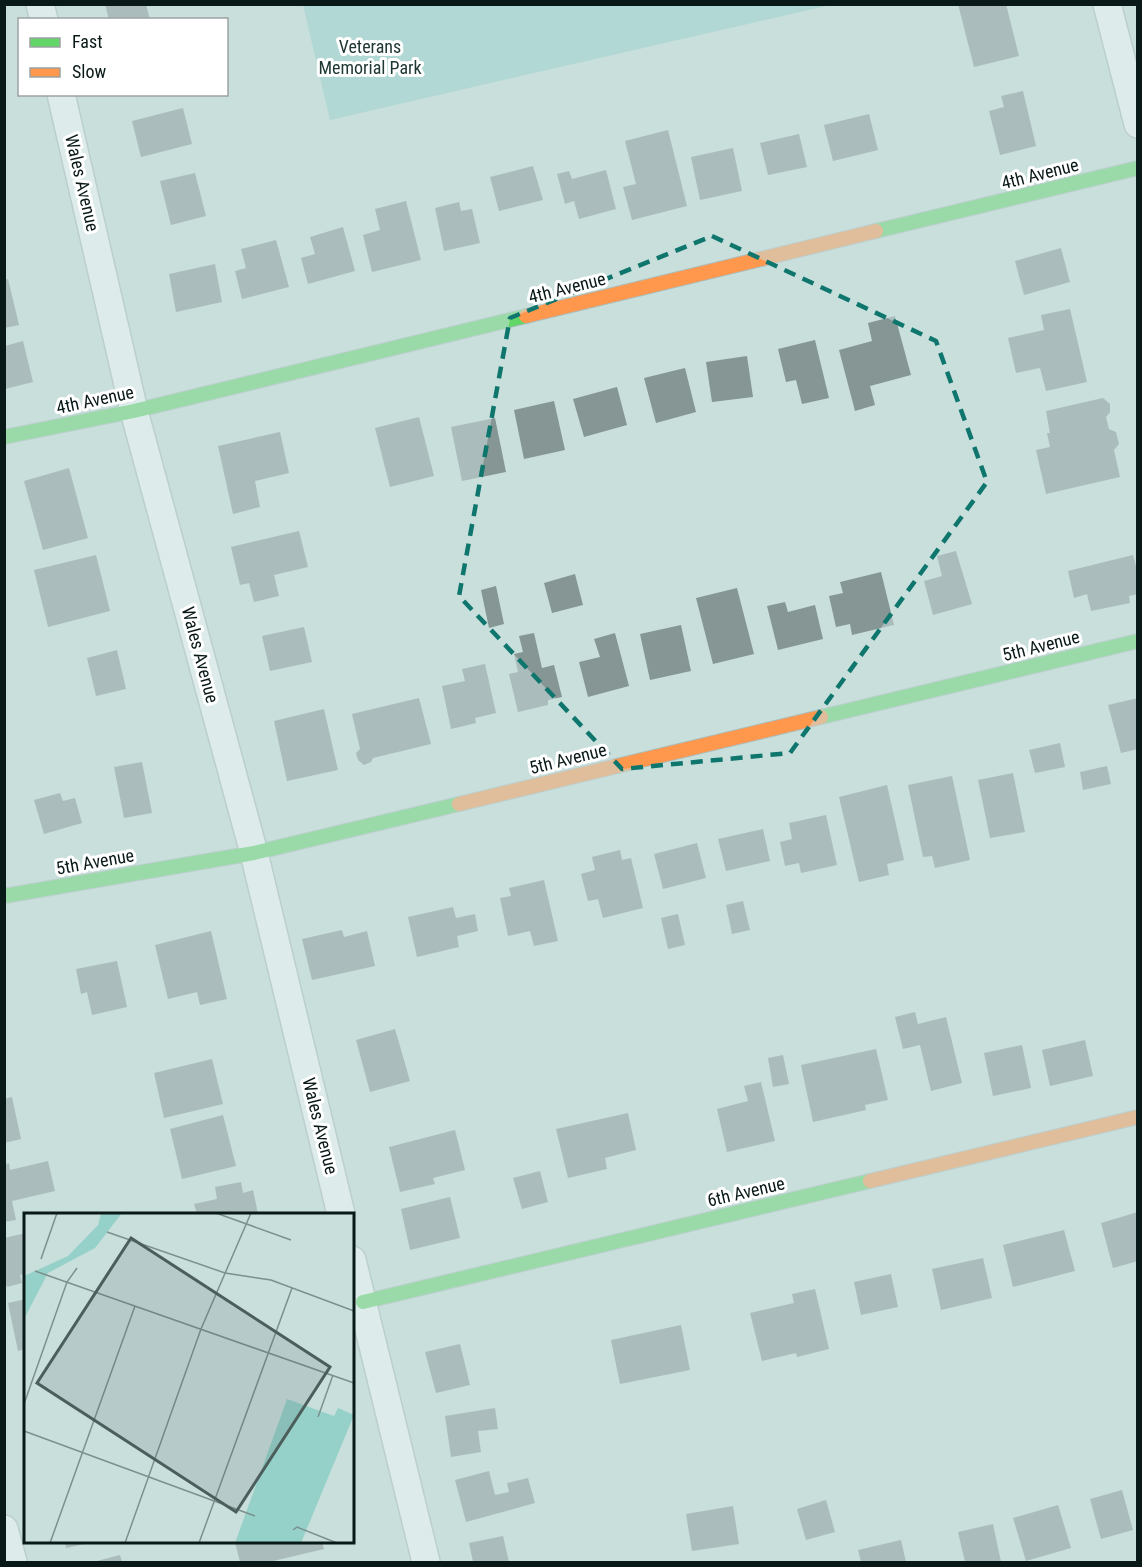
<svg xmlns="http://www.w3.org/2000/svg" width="1142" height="1567" font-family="'Roboto Condensed',sans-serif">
<rect width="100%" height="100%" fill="#c9dfdc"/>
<!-- green -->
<path fill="#96d1c9" d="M303,5v-1l527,1 -500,115z"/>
<!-- building -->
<path fill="#859694" d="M105,4h41l4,16h-41z
M958,4h48l13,52 -45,11z
M1023,91l13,55 -36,9 -11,-44 15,-4 -3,-11z
M183,108l9,36 -51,13 -9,-36z
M869,114l9,36 -45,11 -9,-36z
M668,130l19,76 -55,14 -9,-33 13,-3 -11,-43z
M799,134l8,33 -39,8 -8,-32z
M733,148l9,43 -42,9 -9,-43z
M533,166l10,34 -44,11 -9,-34z
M606,170l10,39 -37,10 -5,-18 -9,3 -8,-30 12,-3 3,8z
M195,173l11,43 -35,9 -11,-44z
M406,201l15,59 -49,12 -9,-37 17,-5 -5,-21z
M459,202l2,9 11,-2 8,34 -36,8 -9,-43z
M343,227l12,44 -47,13 -7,-26 14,-4 -5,-17z
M276,240l13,47 -47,12 -7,-28 11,-3 -5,-19z
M1061,248l9,34 -46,13 -9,-34z
M215,264l7,38 -46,10 -7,-38z
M8,279l11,46 -15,3v-48z
M1070,309l17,73 -41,9 -6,-23 -24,5 -8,-35 36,-8 -3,-15z
M895,316l16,59 -41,11 5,19 -20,6 -16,-61 33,-9 -4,-18z
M815,340l14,58 -27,6 -6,-24 -10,2 -8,-33z
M23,341l10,41 -28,7v-43z
M747,356l6,41 -41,5 -6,-40z
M685,368l11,44 -40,11 -12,-45z
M617,387l10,38 -43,12 -11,-38z
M1103,398l7,6v8l-4,5 3,12 7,3 3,12 -5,6 6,27 -74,17 -10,-44 14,-3 -3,-14h3l-4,-22z
M554,401l11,49 -41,9 -10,-49z
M419,417l15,59 -44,11 -15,-59z
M495,418l11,54 -44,9 -11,-54z
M280,432l9,41 -34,8 5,26 -27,7 -15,-68z
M69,468l19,70 -45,12 -19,-69z
M299,531l9,36 -34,8 5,21 -25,6 -5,-19 -9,2 -9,-38z
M956,551l16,53 -39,11 -9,-34 18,-5 -5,-20z
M96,555l14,56 -62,16 -14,-57z
M1133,555l5,19v20l-9,2 1,7 -39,8 -4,-17 -13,4 -6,-27z
M881,572l13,53 -42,10 -2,-11 -14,3 -7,-31 14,-3 -3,-11z
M575,574l8,31 -31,8 -8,-30z
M496,586l8,38 -15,4 -8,-38z
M737,588l17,66 -41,10 -17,-66z
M785,602l3,10 27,-7 8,34 -45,11 -11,-44z
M681,625l10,46 -41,9 -10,-46z
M304,627l8,35 -42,9 -8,-35z
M534,633l8,35 12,-3 8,32 -14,3v5l-30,7 -9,-38 9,-2 -4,-18 9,-2 -4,-16z
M615,633l14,53 -41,11 -9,-35 21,-5 -6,-18z
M117,650l9,39 -30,7 -9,-38z
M485,664l11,49 -21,5 1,5 -25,6 -9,-43 23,-5 -3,-12z
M419,698l12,46 -58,14 -2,4 -7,3 -6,-5 -2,-7 4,-4 -8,-35z
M1138,698v51l-17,4 -13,-48z
M324,709l14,61 -51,11 -13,-60z
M1060,743l5,24 -30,6 -6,-23z
M142,762l10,51 -28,5 -10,-51z
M1107,766l4,18 -28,6 -3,-18z
M1013,773l12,59 -35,6 -12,-58z
M952,776l18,84 -35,8 -3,-12 -9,1 -15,-72z
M887,785l17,75 -17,4 2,11 -30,7 -20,-85z
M60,793l3,8 12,-3 7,25 -38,11 -10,-34z
M826,815l11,50 -36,8 -2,-10 -14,3 -5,-24 12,-3 -3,-16z
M763,829l7,32 -44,10 -8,-32z
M697,843l9,35 -43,11 -9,-35z
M620,850l2,10 9,-2 12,50 -40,10 -5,-19 -10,2 -7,-27 14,-4 -3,-13z
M544,880l14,61 -24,5 -4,-15 -22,5 -8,-38 11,-2 -2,-8z
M743,901l7,29 -18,4 -6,-29z
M453,907l3,11 19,-4 3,17 -21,5 2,11 -42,10 -9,-40z
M678,914l7,31 -17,4 -7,-31z
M342,930l2,7 23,-6 8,35 -63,14 -10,-41z
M211,931l16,68 -27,6 -3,-13 -29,7 -13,-54z
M117,961l10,46 -35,8 -5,-23 -6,2 -5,-25z
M915,1012l3,12 28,-7 16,66 -31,8 -11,-46 -17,4 -8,-32z
M395,1029l15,52 -40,11 -14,-52z
M1085,1040l8,36 -43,10 -8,-36z
M1022,1045l9,43 -38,8 -9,-43z
M876,1049l12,51 -23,5 1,5 -53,12 -12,-57z
M783,1055l6,29 -16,3 -5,-29z
M212,1059l11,45 -59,14 -10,-45z
M761,1082l14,59 -48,11 -10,-43 31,-8 -4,-15z
M12,1097l9,42 -17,4v-44z
M628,1113l8,37 -31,8 2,11 -39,9 -12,-49z
M223,1115l13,51 -54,13 -12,-50z
M455,1130l10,40 -32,8 2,6 -35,8 -11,-45z
M48,1161l7,30 -43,10 4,19 -12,2v-57l5,-2 1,7z
M540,1171l8,31 -26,7 -9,-31z
M241,1182l2,11 10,-3 5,24h-61l-3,-10 23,-5 -2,-12z
M450,1197l10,41 -50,12 -9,-41z
M1138,1212v49l-25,7 -12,-45z
M1064,1230l11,41 -62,16 -10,-42z
M26,1233v41l-6,1 2,8 -15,4 -3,-9v-40z
M983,1258l9,40 -51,12 -9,-41z
M891,1274l7,33 -37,8 -7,-33z
M815,1289l14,60 -32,8 -1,-4 -34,8 -12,-48 44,-10 -2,-9z
M26,1299v50l-8,2 -10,-48z
M681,1325l9,45 -70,14 -9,-44z
M460,1344l10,41 -34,8 -11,-41z
M495,1408l3,21 -20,2 3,21 -30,5 -6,-41z
M489,1471l6,24 14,-3 -2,-9 21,-5 7,25 -69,19 -11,-42z
M1122,1490l11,40 -32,9 -11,-40z
M826,1500l9,32 -29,8 -9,-31z
M1058,1505l13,43 -45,13 -13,-43z
M733,1506l6,38 -47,7 -6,-37z
M993,1524l8,38h-36l-7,-30z
M503,1536l6,26h-36l-4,-19z
M901,1540l5,22h-45l-3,-12z
M65,1542h29l-28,6z
M235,1542h87l2,7 -55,13h-29z
M120,1555l2,7h-29z"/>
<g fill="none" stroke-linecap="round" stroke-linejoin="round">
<defs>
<path id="street" d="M40,4l4,16
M1107,4l31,120
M61,94l73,317 120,442 87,361
M352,1260l74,302
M4,1529l9,33"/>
<path id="fast" d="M876,231l262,-63
M4,437l130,-26 392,-95
M821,717l317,-76
M4,896l250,-43 205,-49
M363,1302l507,-121"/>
<path id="slow" d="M526,316l350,-85
M459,804l362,-87
M870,1181l268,-64"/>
</defs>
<!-- street casing -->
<use href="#street" stroke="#abbdbb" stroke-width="30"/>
<!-- fast casing -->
<use href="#fast" stroke="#abbdbb" stroke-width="16"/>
<!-- slow casing -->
<use href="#slow" stroke="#abbdbb" stroke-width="16"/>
<!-- street -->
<use href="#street" stroke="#f7fafa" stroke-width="27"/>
<!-- fast -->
<use href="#fast" stroke="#63d668" stroke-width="14"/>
<!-- slow -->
<use href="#slow" stroke="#ff974d" stroke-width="14"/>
</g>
<!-- marked area -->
<path d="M0 0H1142V1567H0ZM712,236l224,105 51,141 -197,271 -168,16 -163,-173 51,-278z" fill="#c9dfdc" fill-opacity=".55" fill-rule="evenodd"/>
<path fill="none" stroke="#0f766e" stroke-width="4.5" stroke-dasharray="12 8" stroke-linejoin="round" d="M712,236l224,105 51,141 -197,271 -168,16 -163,-173 51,-278z"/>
<g text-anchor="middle" stroke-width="6" stroke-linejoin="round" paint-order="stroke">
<!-- park labels -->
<g font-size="18" fill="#203835" stroke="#fff">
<text x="370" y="53">Veterans<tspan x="370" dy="21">Memorial Park</tspan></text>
</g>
<!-- street labels -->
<g font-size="18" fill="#091917" stroke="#fff">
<text transform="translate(1040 174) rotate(-14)" y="6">4th Avenue</text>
<text transform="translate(82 183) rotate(77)" y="6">Wales Avenue</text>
<text transform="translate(567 288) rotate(-14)" y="6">4th Avenue</text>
<text transform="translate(95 400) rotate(-12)" y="6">4th Avenue</text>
<text transform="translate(1041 646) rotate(-14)" y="6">5th Avenue</text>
<text transform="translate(200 655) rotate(75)" y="6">Wales Avenue</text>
<text transform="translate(568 759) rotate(-14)" y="6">5th Avenue</text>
<text transform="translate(95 862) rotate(-10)" y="6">5th Avenue</text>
<text transform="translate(320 1126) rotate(76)" y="6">Wales Avenue</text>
<text transform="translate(746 1192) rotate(-13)" y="6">6th Avenue</text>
</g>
</g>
<!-- overview -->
<g transform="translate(24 1213)">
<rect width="330" height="330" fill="#c9dfdc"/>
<path d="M77,0h21l-27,35 -47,25 -24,46v-43l44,-20 30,-31zM263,186l47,17 4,-8 16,7 -53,128h-66z" fill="#96d1c9"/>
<path fill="none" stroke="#7c908d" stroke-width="1.5" d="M192,0l75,27M83,19l118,41 46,7 83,31M17,46l16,-46M11,58l319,112M0,191l43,-122 10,-14M294,204l15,-42M0,218l231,85M269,317l4,-3 40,16M26,330l85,-237M101,330l76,-214 50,-116M175,330l93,-255"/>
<path fill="#4c5e5c" fill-opacity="0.15" stroke="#4c5e5c" stroke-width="3" d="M107,25l199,129 -94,145 -199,-129z"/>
<rect width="330" height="330" fill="none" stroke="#091917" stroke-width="3"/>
</g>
<!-- border -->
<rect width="1142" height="1567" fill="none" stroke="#091917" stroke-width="12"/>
<!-- legend -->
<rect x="18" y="18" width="210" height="78" fill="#ffffff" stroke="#9da3a2" stroke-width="1.5"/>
<rect x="30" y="38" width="30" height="9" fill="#63d668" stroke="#9da3a2" stroke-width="1.5"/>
<text x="72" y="48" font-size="18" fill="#091917">Fast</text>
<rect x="30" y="68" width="30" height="9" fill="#ff974d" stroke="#9da3a2" stroke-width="1.5"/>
<text x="72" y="78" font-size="18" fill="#091917">Slow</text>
</svg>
